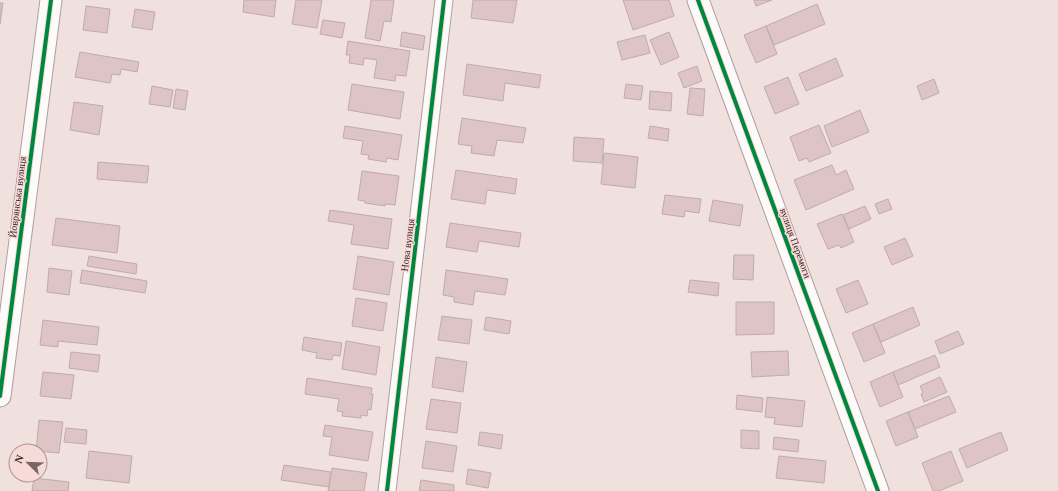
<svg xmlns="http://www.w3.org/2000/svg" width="1058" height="491" font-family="'Times New Roman',serif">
<rect width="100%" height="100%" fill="#f0e1df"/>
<!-- building -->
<path fill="#dec4c4" stroke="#beacab" d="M244,0h32l-2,17 -31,-5z
M296,0h26l-5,28 -25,-4z
M371,0h23l-3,22 -7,-1 -4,20 -15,-3z
M473,0h44l-4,23 -42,-5z
M623,0h46l5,16 -41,14z
M754,0h18l-16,6z
M0,3h3l-3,21z
M817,4l8,20 -51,21 -8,-19z
M86,6l24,3 -3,24 -24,-3z
M135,9l20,3 -3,18 -20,-3z
M323,20l22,3 -3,15 -22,-4z
M766,26l11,28 -21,9 -12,-28z
M402,32l23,4 -2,14 -23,-4z
M669,32l10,25 -18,8 -11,-25z
M645,35l5,18 -28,7 -5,-18z
M348,41l62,10 -4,25 -10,-1 -1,6 -21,-3 3,-18 -13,-2 -1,7 -14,-2 1,-8h-4z
M80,52l59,10 -2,10 -16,-3 -1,6 -8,-1 -2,9 -35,-6z
M836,58l7,18 -37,15 -7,-17z
M467,64l74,11 -2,13 -34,-5 -2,18 -40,-6z
M697,66l5,15 -18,7 -6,-15z
M788,77l11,27 -24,10 -11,-27z
M934,79l5,14 -17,7 -5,-14z
M352,84l52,8 -4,27 -52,-9z
M626,84l17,2 -2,14 -17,-2z
M152,86l21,4 -3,17 -21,-3z
M690,88l15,1 -2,27 -16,-2z
M176,89l12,2 -3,19 -12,-2z
M650,91l22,2 -1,18 -22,-2z
M74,102l29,4 -4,29 -29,-5z
M860,110l9,22 -37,15 -8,-21z
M462,118l64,10 -3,15 -26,-3 -3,16 -23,-3 1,-7 -14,-2z
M819,125l12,28 -22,9 -2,-4 -8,3 -9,-24z
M345,126l57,9 -4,25 -11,-2 -1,4 -18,-3 1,-4 -8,-1 2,-13 -20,-3z
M650,126l19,3 -1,12 -20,-3z
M574,137l30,2 -2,24 -29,-2z
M604,153l34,4 -3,31 -34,-4z
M98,162l51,4 -2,17 -50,-4z
M832,165l4,10 10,-5 8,19 -48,21 -12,-30z
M456,170l61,9 -2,15 -28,-4 -2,14 -34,-5z
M362,171l37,5 -4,29 -10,-1v2l-20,-3v-2l-7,-1z
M665,195l36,4 -2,14 -14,-2 -1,6 -22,-3z
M888,199l4,10 -13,5 -4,-10z
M713,200l30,5 -3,21 -31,-5z
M865,206l6,13 -22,10 -6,-14z
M330,210l62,9 -4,30 -37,-5 3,-19 -26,-4z
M842,214l12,28 -13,6 -2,-3 -11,4 -11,-25z
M56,218l64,8 -3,27 -65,-8z
M450,223l71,10 -2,14 -40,-6 -2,11 -31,-5z
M905,238l8,18 -21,9 -8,-18z
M734,255h20l-1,25 -20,-1z
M89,256l48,8 -1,10 -49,-8z
M358,256l36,6 -5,33 -36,-6z
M49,268l23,3 -3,24 -22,-3z
M82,270l65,11 -2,12 -65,-10z
M446,270l62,9 -3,16 -30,-4 -2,14 -19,-3v-5l-11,-2z
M690,280l29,3 -1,13 -30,-4z
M858,280l10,24 -22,9 -10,-24z
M356,298l31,5 -4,28 -31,-5z
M736,302h38v32l-38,1z
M913,307l7,18 -39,17 -8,-18z
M442,316l30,4 -3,24 -31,-4z
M486,317l25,4 -2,13 -25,-4z
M43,320l56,7 -2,18 -39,-4v6l-18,-2z
M873,324l12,29 -21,9 -12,-29z
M958,331l6,13 -24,10 -5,-13z
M304,337l38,6 -2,13 -7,-1 -1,5 -16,-2 1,-5 -15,-3z
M346,341l34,6 -4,28 -34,-6z
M788,351l1,24 -37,2 -1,-25z
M71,352l29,3 -2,17 -29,-4z
M935,355l5,12 -42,18 -5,-13z
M436,357l31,5 -4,30 -31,-5z
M43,372l31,3 -3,24 -31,-3z
M893,372l10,25 -23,10 -10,-25z
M940,377l7,15 -23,10 -3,-8 2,-1 -3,-7z
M307,378l65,10 -1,6h2l-2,16 -3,-1 -1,7 -6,-1v3l-19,-2 1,-4 -6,-1 2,-12 -34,-5z
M737,395l26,3 -1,14 -26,-3z
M949,396l7,16 -41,17 -7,-17z
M767,397l38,4 -3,26 -28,-3 1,-6 -10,-1z
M431,399l30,4 -4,30 -31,-4z
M908,412l10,25 -22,9 -10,-25z
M39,420l24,2 -4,31 -23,-2z
M325,425l48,7 -5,29 -39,-6 3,-18 -9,-1z
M66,428l21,2 -1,14 -22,-2z
M741,430l18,1v18l-18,-1z
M480,432l23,3 -2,14 -23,-4z
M1001,432l7,18 -41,18 -8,-19z
M774,437l25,3 -1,12 -25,-3z
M426,441l31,5 -4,26 -31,-4z
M89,451l43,5 -3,27 -43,-5z
M951,451l12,30 -24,10h-6l-11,-28z
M779,456l47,5 -2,22 -48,-5z
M284,465l47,7 -2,15 -48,-7z
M332,468l35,5 -3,18h-36z
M468,469l23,4 -3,15 -22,-4z
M34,478l35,4 -1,9h-36z
M421,480l33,5v6h-35z"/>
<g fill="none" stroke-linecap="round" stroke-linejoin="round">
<defs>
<path id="minor" d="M387,491l57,-491"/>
<path id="tertiary" d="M698,0l180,491
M0,396l51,-396"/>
</defs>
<!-- minor casing -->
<use href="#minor" stroke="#b09e9d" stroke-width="19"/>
<!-- tertiary casing -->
<use href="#tertiary" stroke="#b09e9d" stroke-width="23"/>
<!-- minor -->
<use href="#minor" stroke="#fdfafa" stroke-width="17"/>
<!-- tertiary -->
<use href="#tertiary" stroke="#fdfafa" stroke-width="21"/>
<defs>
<path id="cycleway" d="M698,0l180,491
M0,396l51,-396
M387,491l57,-491"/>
</defs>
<!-- cycleway casing -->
<use href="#cycleway" stroke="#f6dbd9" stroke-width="6"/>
<!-- cycleway -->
<use href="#cycleway" stroke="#00873e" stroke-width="4"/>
</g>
<g text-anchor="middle" stroke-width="3" stroke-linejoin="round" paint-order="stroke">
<!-- street labels -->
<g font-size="10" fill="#3a2221" stroke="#f6dbd9">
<text transform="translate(17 197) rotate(-83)" y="4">Йоврянська вулиця</text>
<text transform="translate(796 243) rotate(70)" y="4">вулиця Перемоги</text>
<text transform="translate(407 245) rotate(-83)" y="4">Нова вулиця</text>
</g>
</g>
<!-- north arrow -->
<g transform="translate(28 463) rotate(293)"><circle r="19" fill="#f6dbd9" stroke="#ab918f"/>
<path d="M0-3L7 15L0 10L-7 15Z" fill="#7a6564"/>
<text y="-6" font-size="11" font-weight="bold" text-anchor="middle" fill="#3a2221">N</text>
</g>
</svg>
